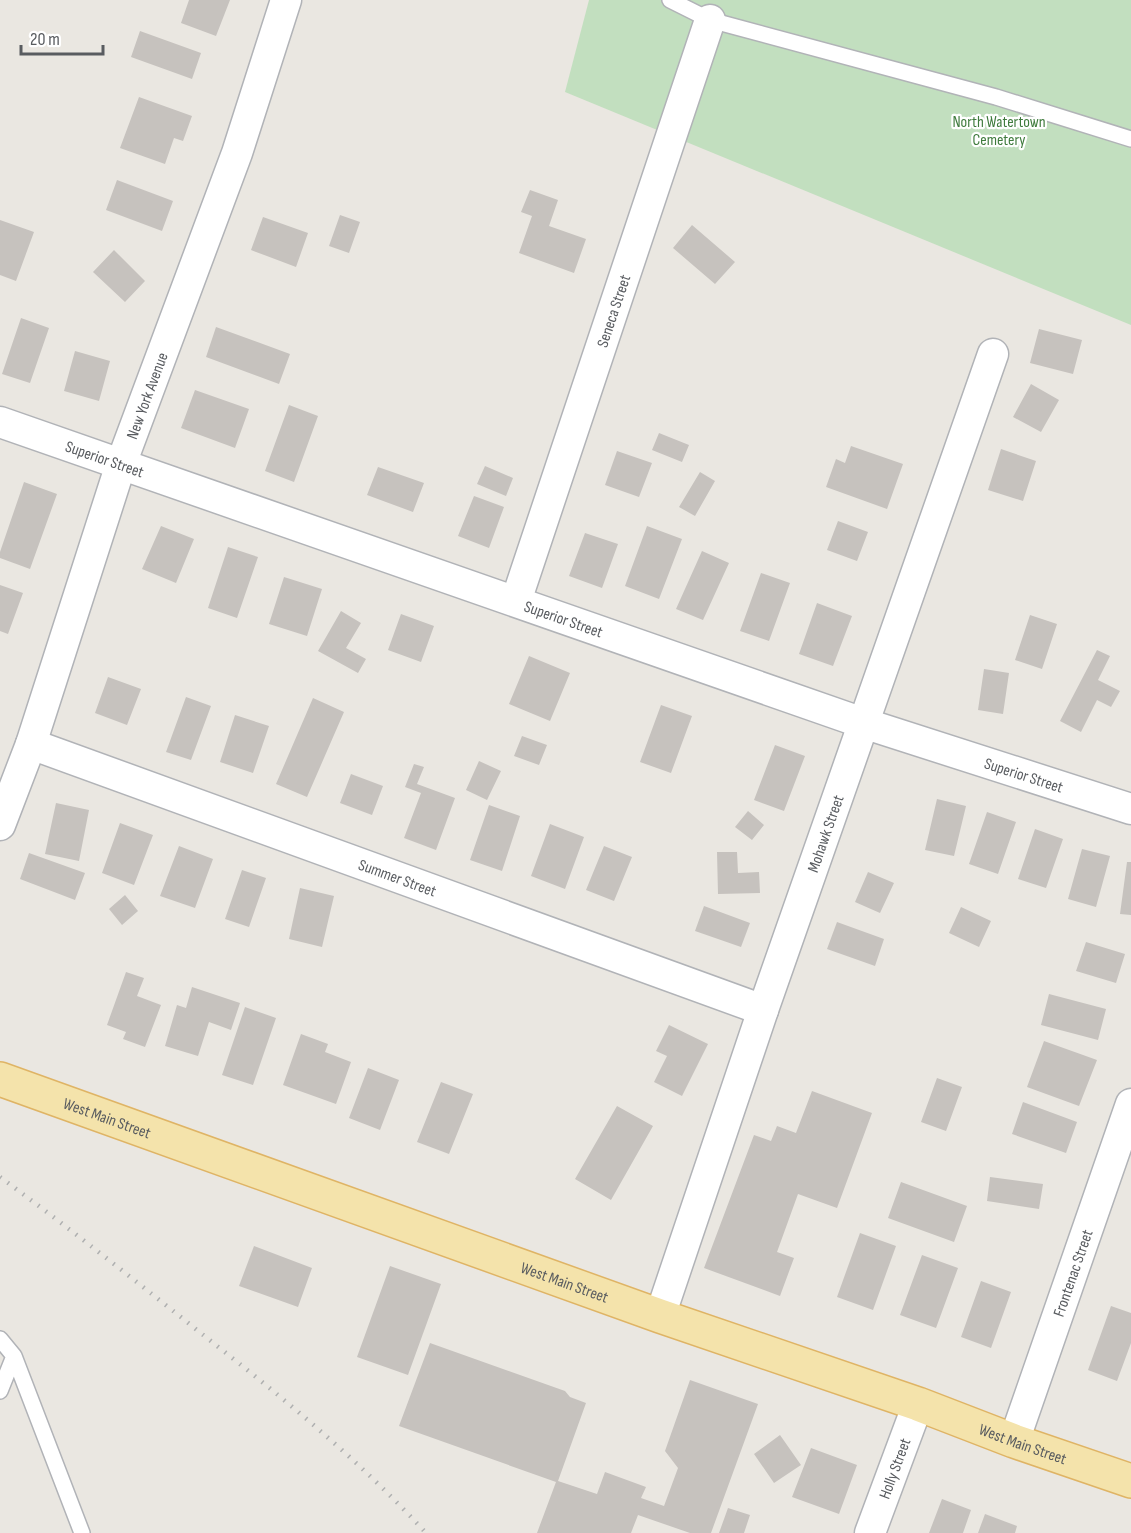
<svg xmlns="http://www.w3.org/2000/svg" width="1131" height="1533" font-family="'Sofia Sans Condensed',sans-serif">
<rect width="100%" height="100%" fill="#eae7e1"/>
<!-- green -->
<path fill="#c2dfbf" d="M589,0h542v325l-566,-233z"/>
<!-- building -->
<path fill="#c6c2be" d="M189,0h41l-14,36 -35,-13z
M140,31l61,22 -9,26 -61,-22z
M139,97l53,19 -9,25 -9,-3 -9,26 -45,-16z
M117,180l56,21 -11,30 -56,-21z
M530,190l28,10 -9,26 37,13 -12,34 -55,-20 13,-37 -11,-4z
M340,215l20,7 -11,31 -20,-7z
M263,217l45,16 -12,34 -45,-17z
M0,220l34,12 -18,49 -16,-6z
M692,225l43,37 -20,22 -42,-36z
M114,250l31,31 -20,21 -32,-30z
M21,318l28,10 -19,55 -28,-9z
M216,327l74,27 -11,30 -73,-27z
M1039,329l43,11 -9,34 -43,-11z
M75,351l35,10 -11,40 -35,-10z
M1031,384l28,16 -18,32 -28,-15z
M195,390l54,19 -14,39 -54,-20z
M289,405l29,11 -24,66 -29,-11z
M659,433l30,12 -7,17 -30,-12z
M851,446l52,18 -16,45 -61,-22 10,-28 9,4z
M1001,449l35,12 -13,40 -35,-11z
M617,451l35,12 -13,34 -34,-12z
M485,466l28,12 -7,18 -29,-12z
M378,467l46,16 -11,29 -46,-17z
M700,472l15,9 -20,35 -16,-9z
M24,482l33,12 -27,75 -30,-11v-6z
M474,496l30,11 -15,41 -31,-12z
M838,521l30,11 -11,29 -30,-11z
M161,526l33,13 -18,44 -34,-14z
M647,526l35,13 -23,60 -34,-13z
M585,533l33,11 -16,44 -33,-12z
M228,547l30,10 -21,61 -29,-10z
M702,551l27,12 -26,57 -27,-11z
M761,573l29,10 -21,58 -29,-10z
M284,577l38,12 -15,47 -38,-12z
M0,585l23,8 -15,41 -8,-3z
M817,603l35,13 -19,50 -34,-12z
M341,611l20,12 -15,25 20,11 -8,14 -40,-22z
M401,614l33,12 -13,36 -33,-12z
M1030,615l27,9 -15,45 -27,-9z
M1097,650l13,6 -12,24 22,11 -9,16 -14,-7 -16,32 -21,-11z
M529,656l41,17 -20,48 -41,-17z
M984,669l25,4 -6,41 -25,-4z
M108,677l33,12 -14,36 -32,-12z
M186,697l25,9 -20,54 -25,-8z
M313,698l31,14 -37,85 -31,-13z
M661,705l31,11 -21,57 -31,-11z
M235,715l34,11 -16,47 -33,-11z
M522,736l25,9 -8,20 -25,-9z
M775,745l30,11 -21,55 -30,-11z
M479,761l22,10 -14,29 -21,-10z
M414,764l10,3 -7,17 38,14 -19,52 -32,-12 17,-45 -16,-6z
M351,774l32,12 -11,29 -32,-12z
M937,799l29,7 -12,50 -29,-6z
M56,803l33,7 -10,51 -34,-7z
M489,805l31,11 -18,55 -32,-11z
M748,811l16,14 -12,15 -17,-13z
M987,812l29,10 -18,52 -29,-10z
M120,823l33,12 -19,50 -32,-12z
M550,824l34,13 -19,52 -34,-13z
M1035,829l28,10 -17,49 -28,-9z
M179,846l34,13 -18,49 -35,-12z
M604,846l28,11 -18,44 -28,-11z
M1082,849l28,7 -14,51 -28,-8z
M717,852h20l1,21 21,-1 1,21 -42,1z
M29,853l56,20 -10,27 -55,-21z
M1127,862h4v53l-11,-1z
M242,870l24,8 -17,49 -24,-8z
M868,872l26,11 -14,30 -25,-11z
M300,888l34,8 -12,51 -33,-8z
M125,895l13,16 -16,14 -13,-16z
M704,906l46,17 -9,24 -46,-16z
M961,907l30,14 -12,26 -30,-14z
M837,922l47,17 -9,27 -48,-17z
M1086,942l39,12 -9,29 -40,-12z
M126,972l18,6 -7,18 24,9 -16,42 -22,-8 3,-7 -19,-7z
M192,987l48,16 -9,27 -22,-8 -11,34 -33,-10 12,-41 9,3z
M1049,994l57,15 -8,31 -57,-15z
M245,1007l31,11 -23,67 -31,-10z
M669,1025l39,19 -26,52 -28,-14 13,-26 -11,-5z
M301,1034l27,10 -3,8 26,10 -15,42 -53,-19z
M1044,1041l53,19 -18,46 -52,-19z
M368,1068l31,12 -19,50 -31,-12z
M937,1078l25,9 -16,44 -25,-9z
M441,1082l32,12 -24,60 -32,-12z
M812,1091l60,22 -35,95 -39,-14 -21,58 17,6 -14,38 -76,-28 50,-133 17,6 6,-15 19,7z
M1023,1102l54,20 -11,31 -54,-19z
M617,1106l36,20 -42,74 -36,-21z
M990,1177l53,7 -4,25 -52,-8z
M901,1182l66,24 -13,36 -66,-24z
M860,1233l36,13 -23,64 -36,-13z
M254,1246l58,22 -14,39 -59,-21z
M922,1255l36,13 -22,60 -36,-13z
M390,1266l51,18 -33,91 -51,-18z
M981,1281l30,11 -20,56 -30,-11z
M1111,1306l20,7v30l-14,38 -29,-11z
M430,1343l135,48 5,6 16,6 -28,78 39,13 8,-22 41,15 -5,11 23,8 14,-38 -13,-17 25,-71 68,24 -47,129h-21l-52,-18 -7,18h-94l19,-51 -157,-56z
M780,1435l21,30 -27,18 -20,-29z
M811,1448l46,17 -18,49 -47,-17z
M942,1499l29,11 -8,23h-34z
M728,1508l22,7 -6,18h-25z
M985,1514l32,12 -2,7h-37z"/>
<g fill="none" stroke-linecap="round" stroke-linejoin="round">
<defs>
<path id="lane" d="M670,0l40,20 286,77 135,42
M0,1339l14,17
M0,1391l14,-35 68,177"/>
<g id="street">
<path id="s1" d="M0,422l863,301 268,86"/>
<path id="s2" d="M516,601l194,-581"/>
<path id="s3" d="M31,744l732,266"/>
<path id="s4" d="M0,825l31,-81 90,-280 116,-311 49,-153"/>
<path id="s5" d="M660,1316l103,-306 230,-656"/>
<path id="s6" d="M1014,1441l117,-337"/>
<path id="s7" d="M870,1533l48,-129"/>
</g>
<g id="primary">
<path id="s8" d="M0,1079l660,237 258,88 96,37 117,40"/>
</g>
</defs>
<!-- lane casing -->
<use href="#lane" stroke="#b1b3b7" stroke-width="18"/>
<!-- street casing -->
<use href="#street" stroke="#b1b3b7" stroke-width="33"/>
<!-- primary casing -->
<use href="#primary" stroke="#dfb465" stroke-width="36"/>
<!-- lane -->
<use href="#lane" stroke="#fff" stroke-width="15"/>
<!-- street -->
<use href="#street" stroke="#fff" stroke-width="30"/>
<!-- primary -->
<use href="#primary" stroke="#f4e3ab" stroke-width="33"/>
<!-- rail -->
<path stroke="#afb0b0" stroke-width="4.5" stroke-dasharray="1.5 8" stroke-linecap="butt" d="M0,1177c72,53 142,109 212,165 75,59 150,121 214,191"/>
</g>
<g text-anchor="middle" stroke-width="4.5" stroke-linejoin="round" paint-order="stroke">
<!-- park labels -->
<g font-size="16" fill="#3f7b3d" stroke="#fff">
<text x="999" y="127">North Watertown<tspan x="999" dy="18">Cemetery</tspan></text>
</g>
<!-- street labels -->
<g font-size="16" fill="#595c60" stroke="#fff">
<text dy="6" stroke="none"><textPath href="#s2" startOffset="306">Seneca Street</textPath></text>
<text dy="6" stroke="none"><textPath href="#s4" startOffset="454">New York Avenue</textPath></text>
<text dy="6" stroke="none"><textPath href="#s1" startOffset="111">Superior Street</textPath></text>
<text dy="6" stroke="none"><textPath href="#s1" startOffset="597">Superior Street</textPath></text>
<text dy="6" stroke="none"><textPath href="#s1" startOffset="1083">Superior Street</textPath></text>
<text dy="6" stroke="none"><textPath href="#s5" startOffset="510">Mohawk Street</textPath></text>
<text dy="6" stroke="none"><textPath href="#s3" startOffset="390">Summer Street</textPath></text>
<text dy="6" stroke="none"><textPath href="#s8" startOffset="114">West Main Street</textPath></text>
<text dy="6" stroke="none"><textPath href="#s6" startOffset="178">Frontenac Street</textPath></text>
<text dy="6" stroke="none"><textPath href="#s8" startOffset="600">West Main Street</textPath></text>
<text dy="6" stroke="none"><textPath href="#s8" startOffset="1086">West Main Street</textPath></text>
<text dy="6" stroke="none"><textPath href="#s7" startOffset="69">Holly Street</textPath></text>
</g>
</g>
<!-- scale -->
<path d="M21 45v9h82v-9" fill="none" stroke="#595c60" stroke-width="3"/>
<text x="30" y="45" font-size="18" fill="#595c60" stroke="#ffffff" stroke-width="4.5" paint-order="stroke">20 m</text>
</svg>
